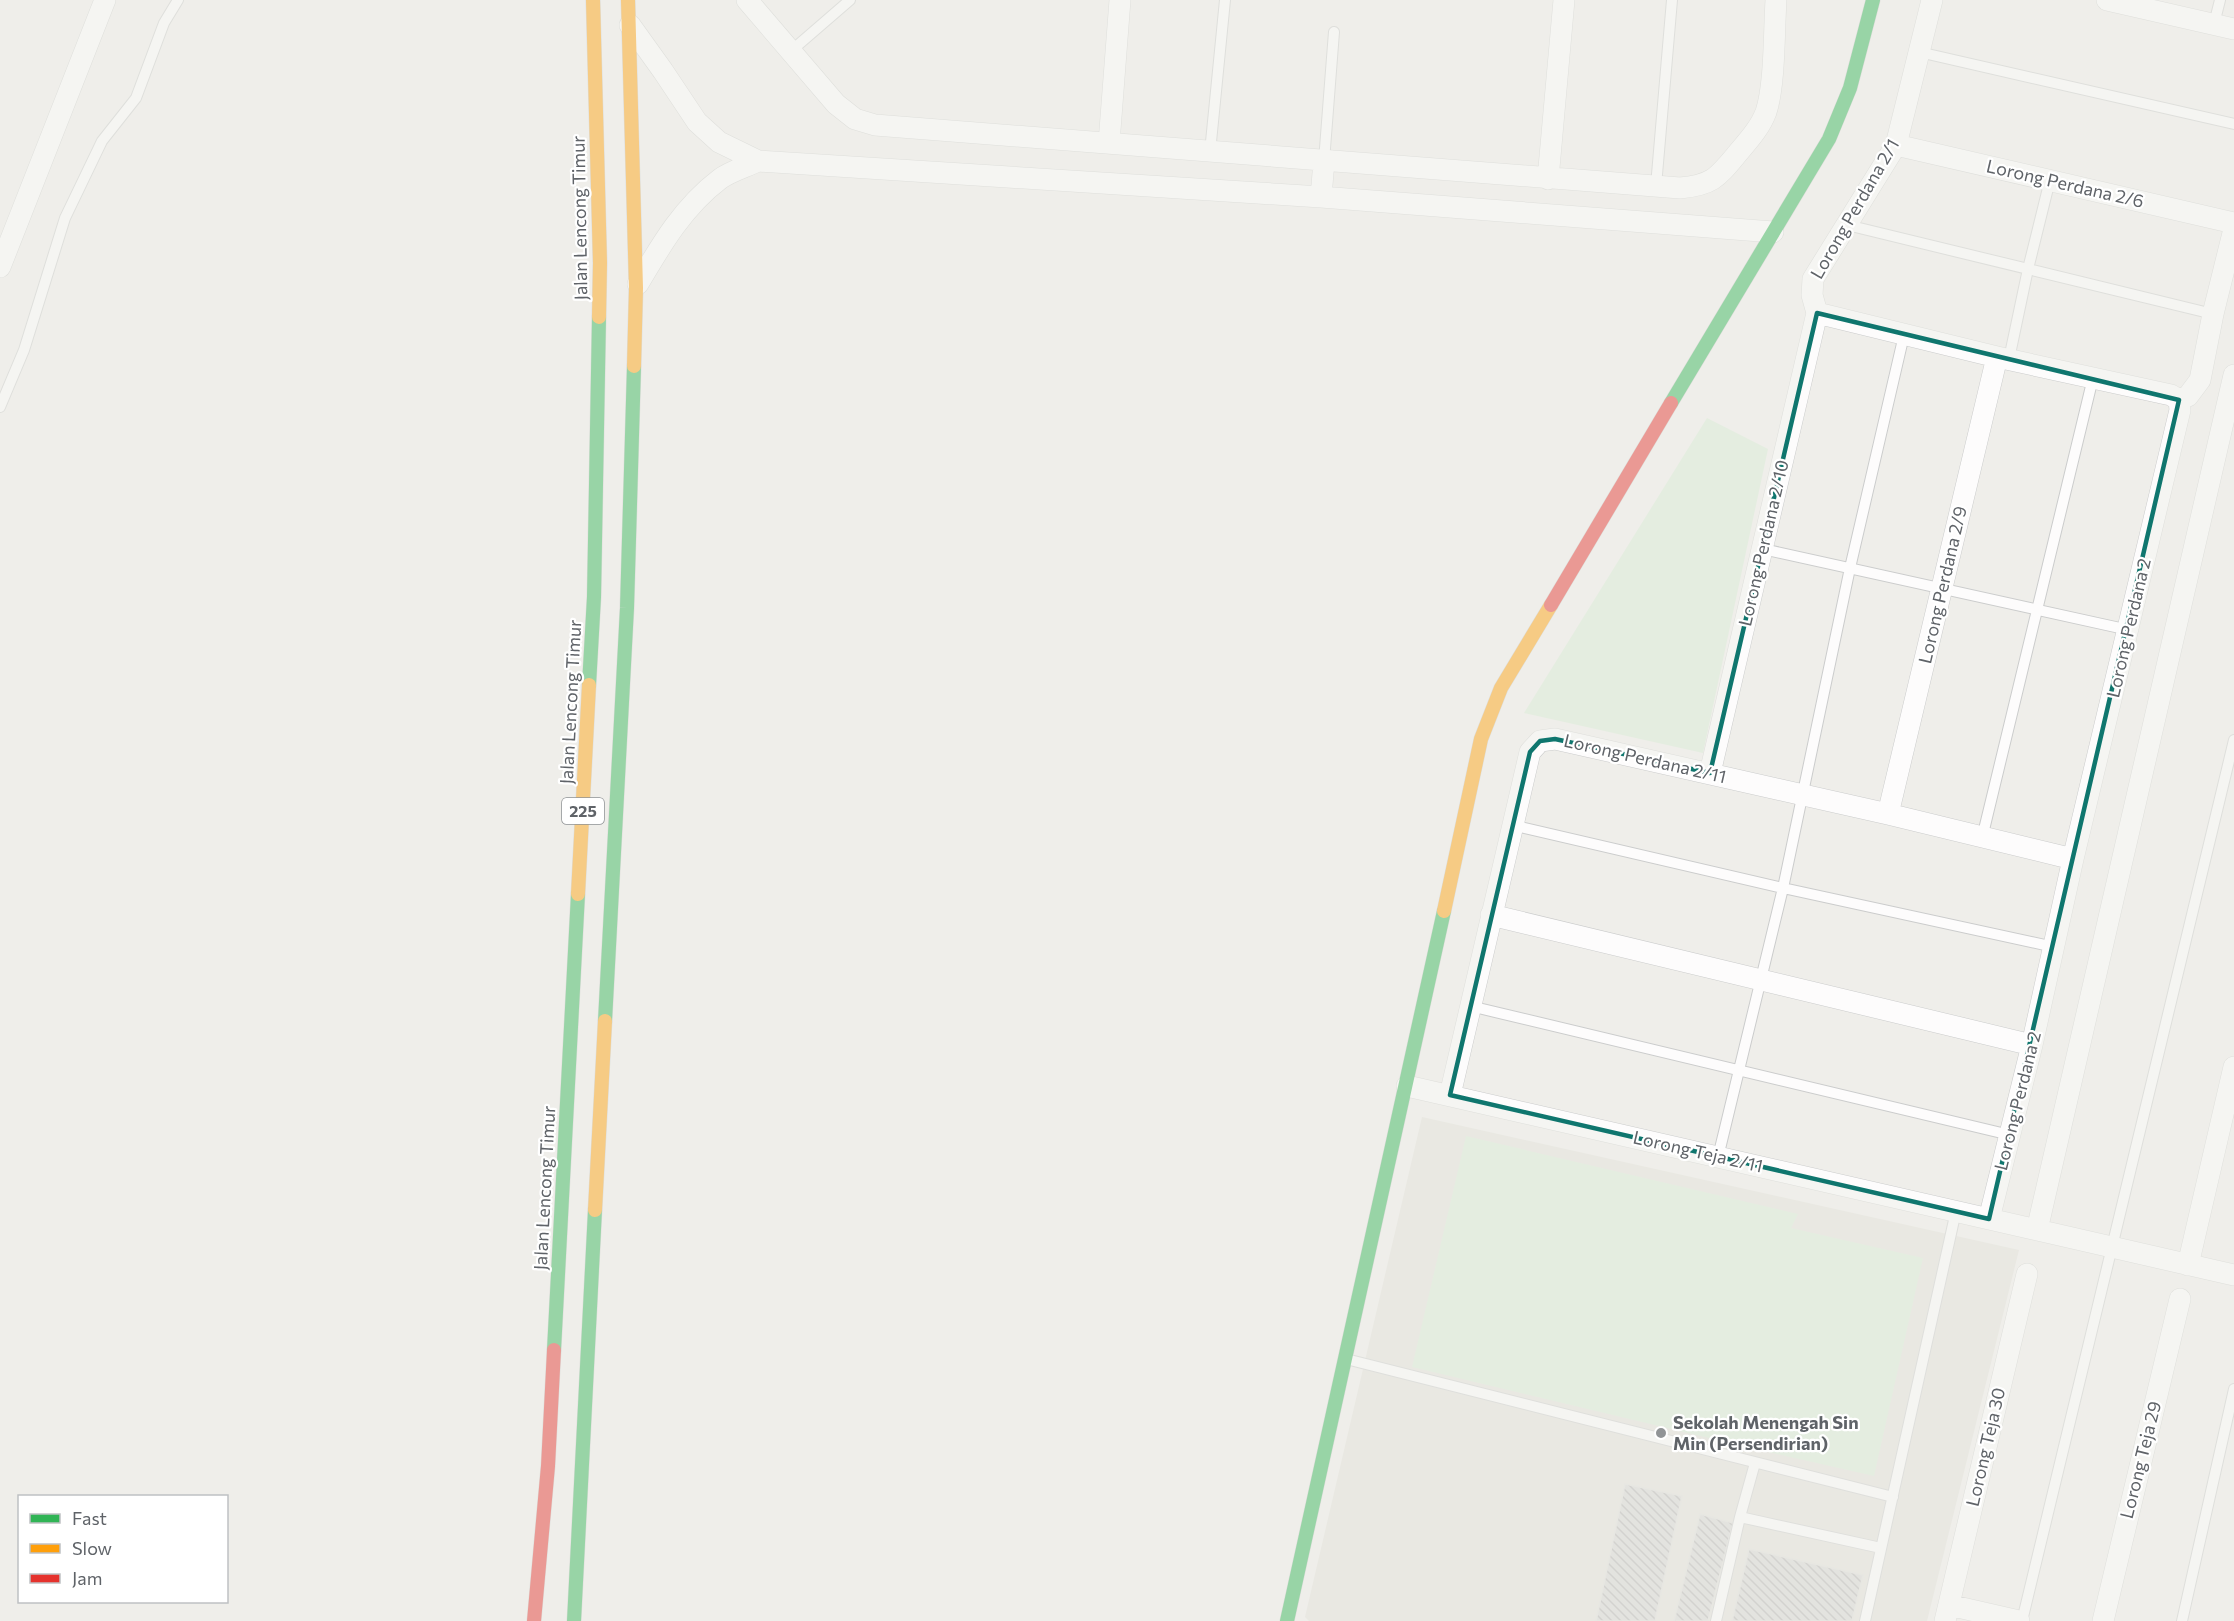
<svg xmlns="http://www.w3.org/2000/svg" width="2234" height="1621" font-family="Commissioner,sans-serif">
<defs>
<pattern id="building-back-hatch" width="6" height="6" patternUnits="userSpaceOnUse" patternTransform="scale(1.5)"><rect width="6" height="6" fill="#d6d5d3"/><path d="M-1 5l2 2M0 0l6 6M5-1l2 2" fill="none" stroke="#b1b0af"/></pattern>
</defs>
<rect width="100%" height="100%" fill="#efeeea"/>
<!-- education -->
<path fill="#e2e0da" d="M1422,1117l597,133 -92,371h-618l-4,-4z"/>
<!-- green -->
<path fill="#d8ebd6" d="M1707,418l61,31 -65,304 -179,-40z
M1466,1136l332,78 -7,14 132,30 -49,218 -132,-30 -330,-79z"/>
<!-- building -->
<path fill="url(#building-back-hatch)" stroke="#deddd9" stroke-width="1.5" d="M1625,1484l57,12 -27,125h-59z
M1700,1514l33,9 -25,98h-34z
M1749,1549l114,26 -11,46h-120z"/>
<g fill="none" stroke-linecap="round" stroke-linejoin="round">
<defs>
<path id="lane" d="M2214,24l6,-24
M791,51l59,-51
M1919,52l315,72
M1210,152l15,-152
M1324,161l10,-129
M1656,186l16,-186
M1847,225l366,89
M2009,359l19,-90 22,-89
M0,407l24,-57 41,-132 37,-77 34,-43 28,-75 14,-23
M1763,549l366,81
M1512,825l271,63 271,59
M1982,838l111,-460
M1470,1006l540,129
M1718,1157l65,-269 67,-320 54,-233
M1346,1359l547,138
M1755,1463l-15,54 141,31
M1716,1621l24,-104
M1865,1621l91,-410
M2022,1621l212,-881
M2182,1621l52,-232"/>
<path id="street" d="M747,0l89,104 19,15 20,6 805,63c32,-3 37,-10 57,-34 11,-13 23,-26 29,-42 9,-27 8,-82 10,-112
M2107,0l127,29
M630,25l33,46 34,51 22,20 39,19 563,36 452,35
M1109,143l11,-143
M1896,145l338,78
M1548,179l16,-179
M1321,197l3,-36
M0,267l105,-267
M638,284c23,-39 45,-77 82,-105 11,-8 26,-12 38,-18
M1817,313l180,44 174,38 8,5 1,10 -107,449 -41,186 -43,174
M2179,400l9,-4 12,-16 13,-66 21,-85
M1710,773l107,-460 -5,-18 1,-16 83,-134 36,-145
M1888,814l109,-457
M1491,915l541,130
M1407,1086l827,189
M1450,1095l80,-343 10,-11 15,-2 333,75 185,45
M2037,1230l197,-855
M2188,1265l46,-198
M1949,1605l70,16
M1945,1621l82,-347
M2103,1621l77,-322"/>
<path id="fast" d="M1671,403l158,-264 21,-51 23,-88
M589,685l5,-88 5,-280
M605,1021l22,-413 7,-242
M554,1350l24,-456
M574,1621l21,-411
M1287,1621l157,-710"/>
<path id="slow" d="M593,0l7,263 -1,54
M628,0l8,288 -2,78
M578,894l11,-209
M1444,911l37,-172 20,-51 50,-83
M595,1210l10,-189"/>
<path id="jam" d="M1551,605l120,-202
M534,1621l14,-155 6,-116"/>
</defs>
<!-- lane casing -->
<use href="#lane" stroke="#cbcccc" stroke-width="12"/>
<!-- street casing -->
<use href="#street" stroke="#cbcccc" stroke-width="22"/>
<!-- fast casing -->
<use href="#fast" stroke="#cacacb" stroke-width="15"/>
<!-- slow casing -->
<use href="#slow" stroke="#cacacb" stroke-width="15"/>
<!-- jam casing -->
<use href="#jam" stroke="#cacacb" stroke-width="15"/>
<!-- lane -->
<use href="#lane" stroke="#fdfcfc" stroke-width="10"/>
<!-- street -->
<use href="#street" stroke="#fdfcfc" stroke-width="21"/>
<!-- fast -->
<use href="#fast" stroke="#30b455" stroke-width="14"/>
<!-- slow -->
<use href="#slow" stroke="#ff9f0a" stroke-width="14"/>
<!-- jam -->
<use href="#jam" stroke="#e5322d" stroke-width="14"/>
</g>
<!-- marked area -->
<path d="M0 0H2234V1621H0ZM1817,313l362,87 -190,819 -539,-124 80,-343 10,-11 15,-2 155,34z" fill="#efeeea" fill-opacity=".55" fill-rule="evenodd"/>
<path fill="none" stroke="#0f766e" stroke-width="4.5" stroke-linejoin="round" d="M1817,313l362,87 -190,819 -539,-124 80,-343 10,-11 15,-2 155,34z"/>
<!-- markers -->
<circle fill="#919496" stroke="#fff" stroke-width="2" cx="1661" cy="1433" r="6"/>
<g text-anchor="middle" stroke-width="4.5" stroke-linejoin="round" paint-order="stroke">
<!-- shield labels -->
<rect fill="#fff" stroke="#8f9295" stroke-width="1.5" x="562" y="798" width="42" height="26" rx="4.5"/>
<g font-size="16" font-weight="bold" fill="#5f6368">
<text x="583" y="817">225</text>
</g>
<!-- street labels -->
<g font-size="18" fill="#5f6368" stroke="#fff">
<text transform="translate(2065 184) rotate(13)" y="6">Lorong Perdana 2/6</text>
<text transform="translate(1855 209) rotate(-60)" y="6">Lorong Perdana 2/1</text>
<text transform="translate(580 218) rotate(-91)" y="6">Jalan Lencong Timur</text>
<text transform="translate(1764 543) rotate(-77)" y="6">Lorong Perdana 2/10</text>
<text transform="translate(1943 585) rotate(-77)" y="6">Lorong Perdana 2/9</text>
<text transform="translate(2129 628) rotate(-77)" y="6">Lorong Perdana 2</text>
<text transform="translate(571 702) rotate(-87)" y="6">Jalan Lencong Timur</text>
<text transform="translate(1645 759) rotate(13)" y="6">Lorong Perdana 2/11</text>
<text transform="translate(2018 1101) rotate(-76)" y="6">Lorong Perdana 2</text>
<text transform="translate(1698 1152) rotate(13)" y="6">Lorong Teja 2/11</text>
<text transform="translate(545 1188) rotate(-87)" y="6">Jalan Lencong Timur</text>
<text transform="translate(1986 1447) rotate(-77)" y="6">Lorong Teja 30</text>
<text transform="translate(2141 1460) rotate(-76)" y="6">Lorong Teja 29</text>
</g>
<!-- poi labels -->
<g font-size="18" font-weight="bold" fill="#5f6368" stroke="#fff" text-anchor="start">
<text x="1673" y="1429">Sekolah Menengah Sin<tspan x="1673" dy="21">Min (Persendirian)</tspan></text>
</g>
</g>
<!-- legend -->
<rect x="18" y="1495" width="210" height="108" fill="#ffffff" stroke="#bfc1c3" stroke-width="1.5"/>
<rect x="30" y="1514" width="30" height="9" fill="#30b455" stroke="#bfc1c3" stroke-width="1.5"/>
<text x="72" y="1525" font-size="18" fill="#5f6368">Fast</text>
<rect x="30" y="1544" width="30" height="9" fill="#ff9f0a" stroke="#bfc1c3" stroke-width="1.5"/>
<text x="72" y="1555" font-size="18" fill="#5f6368">Slow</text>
<rect x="30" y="1574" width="30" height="9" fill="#e5322d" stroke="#bfc1c3" stroke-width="1.5"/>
<text x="72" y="1585" font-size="18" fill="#5f6368">Jam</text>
</svg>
